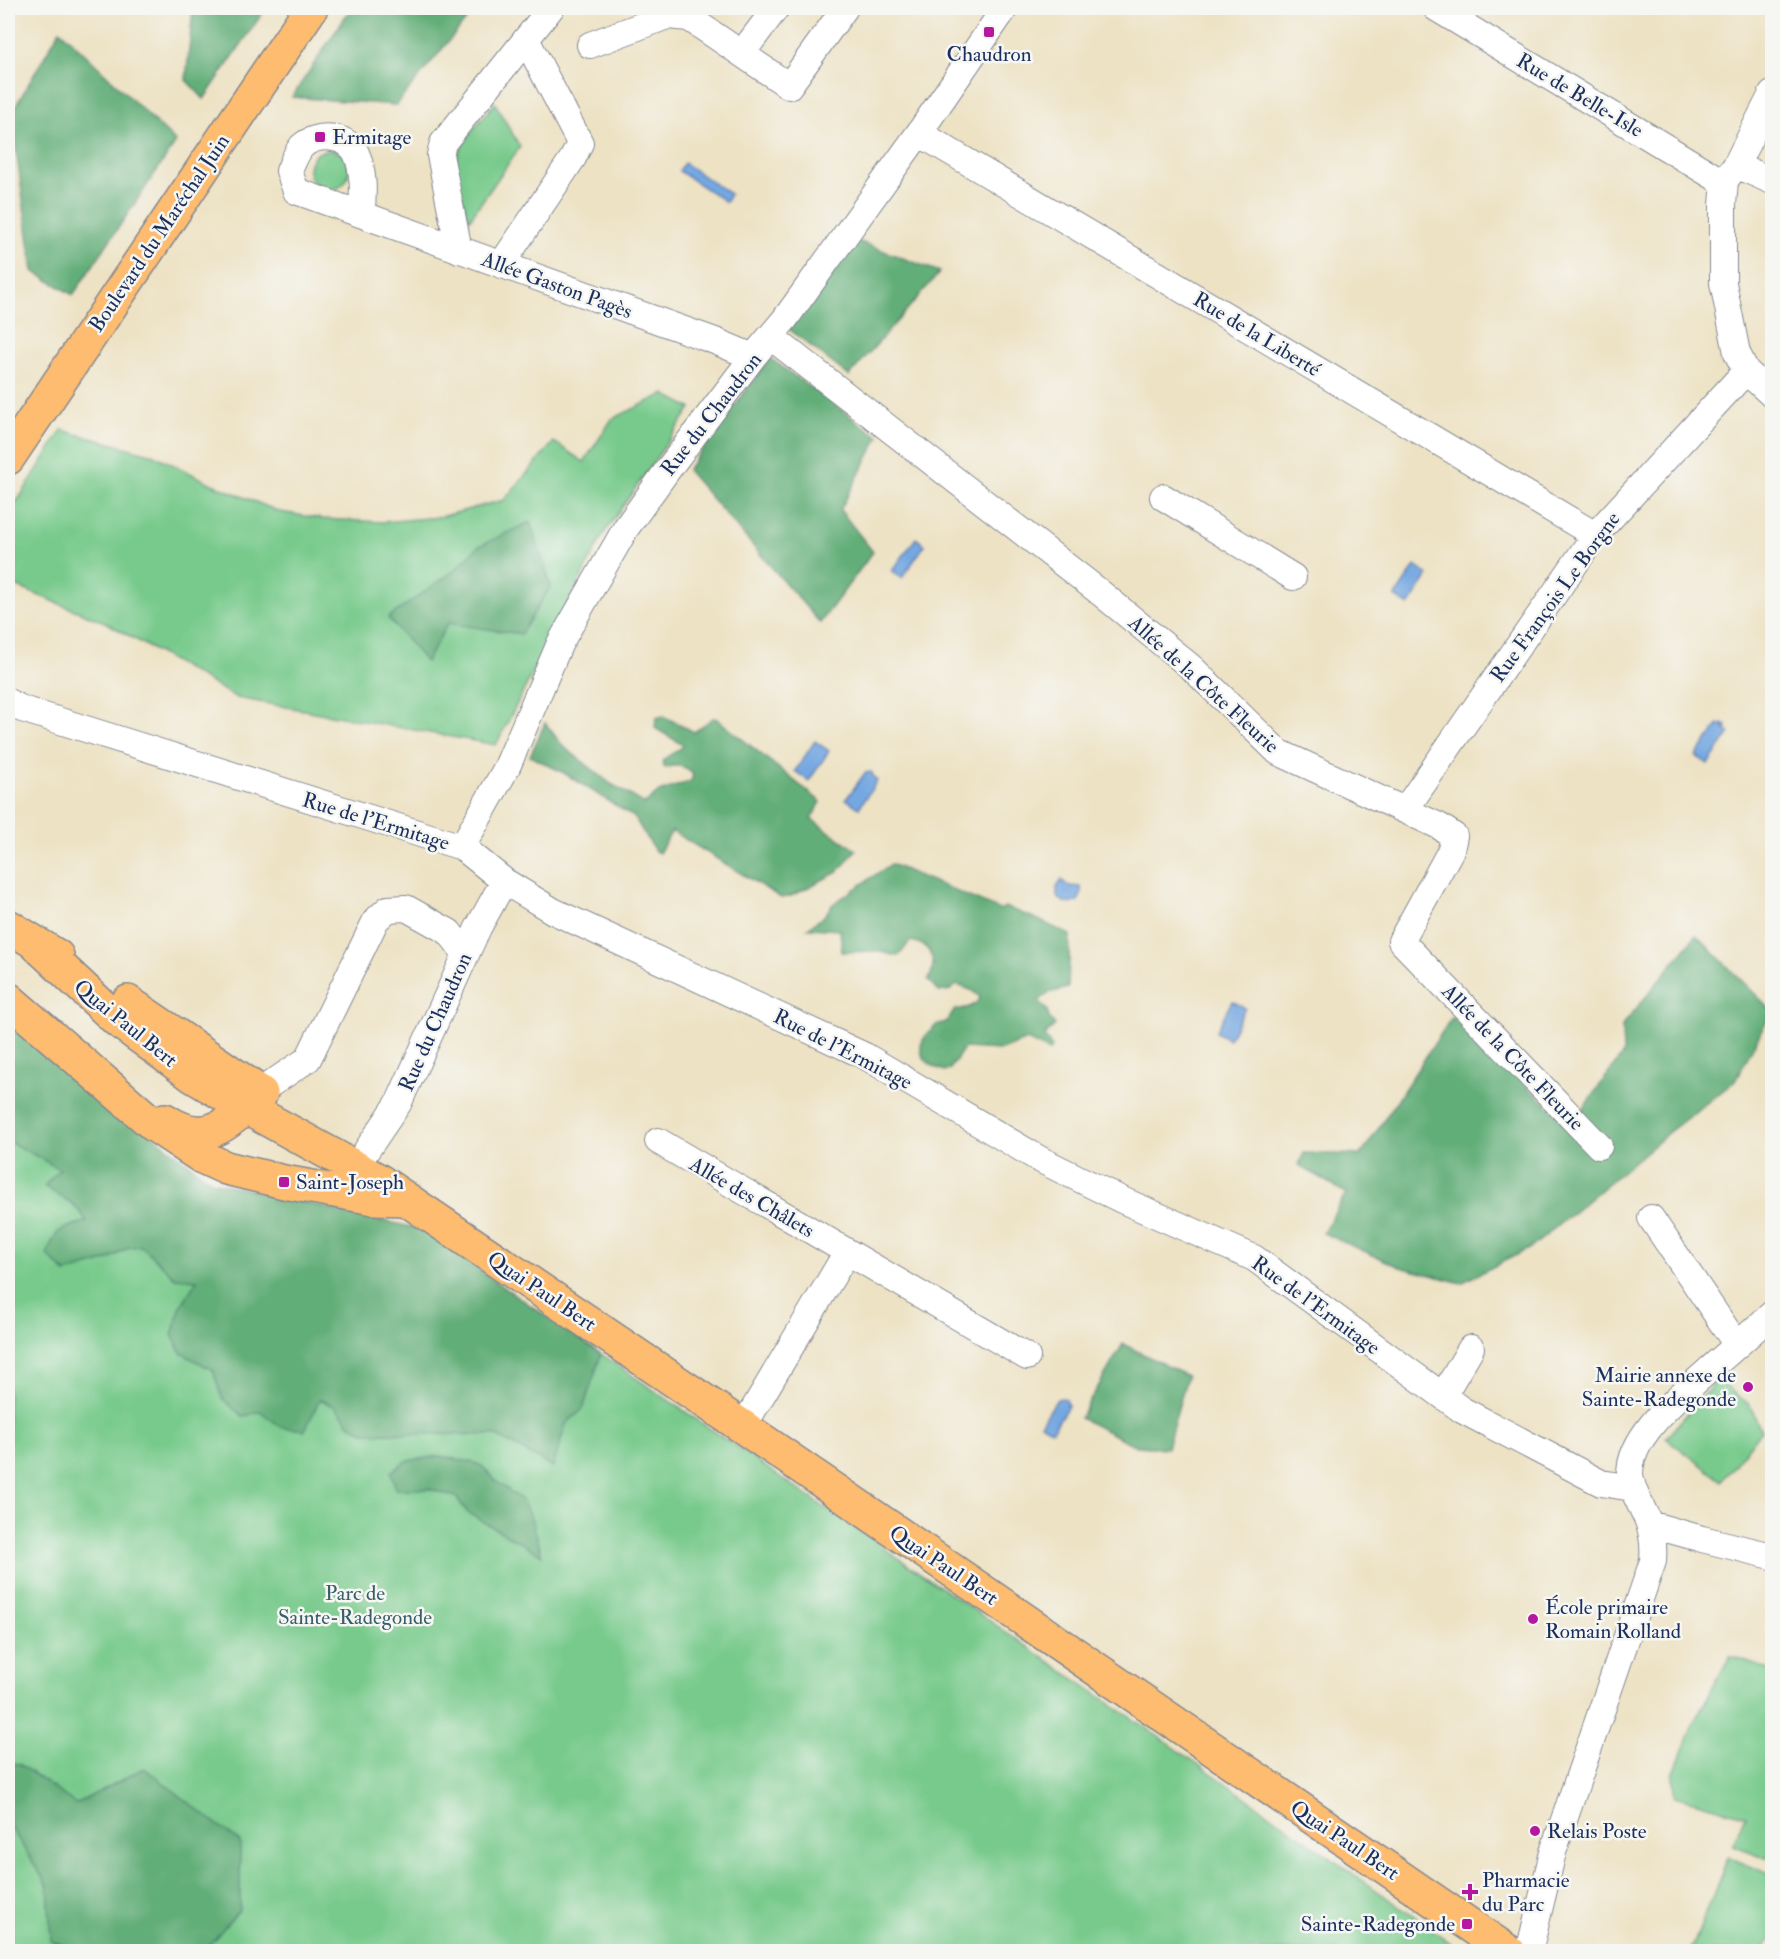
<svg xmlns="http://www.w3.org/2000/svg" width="1780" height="1959" font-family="'IM FELL Double Pica',serif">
<rect width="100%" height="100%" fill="#f6f6f2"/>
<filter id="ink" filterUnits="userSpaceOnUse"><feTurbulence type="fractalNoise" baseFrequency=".0167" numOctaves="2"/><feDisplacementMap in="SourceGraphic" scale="12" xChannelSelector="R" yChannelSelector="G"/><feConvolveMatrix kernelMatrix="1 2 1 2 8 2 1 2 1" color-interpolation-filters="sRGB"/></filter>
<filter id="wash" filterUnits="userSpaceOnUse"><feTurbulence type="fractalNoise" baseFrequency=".008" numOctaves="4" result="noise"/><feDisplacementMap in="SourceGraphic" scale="24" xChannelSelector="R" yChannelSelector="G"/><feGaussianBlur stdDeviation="1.35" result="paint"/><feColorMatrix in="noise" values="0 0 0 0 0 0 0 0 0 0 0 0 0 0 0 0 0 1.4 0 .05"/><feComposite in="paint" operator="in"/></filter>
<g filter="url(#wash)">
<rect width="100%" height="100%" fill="#ede2c4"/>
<!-- green -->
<path fill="#78ca8c" stroke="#4a7c75" stroke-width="1.5" d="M495,103l25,44 -51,73c-5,-17 -15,-40 -13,-59 3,-19 27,-43 39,-58z
M309 170a20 20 0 1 1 40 0a20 20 0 1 1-40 0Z
M664,394l27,14 -88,127 -107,210 -259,-47 -130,-75 -99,-40v-71l12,-15 42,-67 92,25 58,29 68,28 43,7 59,3 58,-5 64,-17 50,-58 30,20 28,-43z
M8,1022l203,159 208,48 788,541 255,181h-1454z
M1717,1380l33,25 11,26 -39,50 -56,-43z
M1730,1656l42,15v189l-39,-15 12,-30 -71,-19 -1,-21 21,-53z
M1728,1857l44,18v64l-10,12h-71z"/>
<!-- forest -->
<path fill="#62ae78" stroke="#3e6e6b" stroke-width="1.5" d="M193,8h73l-62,91 -18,-19z
M351,8h125l-80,97 -104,-8z
M60,30l116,112 -103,153 -40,-24 -22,-157z
M855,240l85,32 -91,104 -60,-47z
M770,358l109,79 -39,73 33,42 -53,71 -133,-153z
M530,522l21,64 -30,48 -73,-11 -22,39 -38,-44 67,-48 24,-24z
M663,716l31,16 19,-14 4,1 104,83 -10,17 45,31 -18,22 -47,24 -10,2 -109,-67 -13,22 -4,-2 -21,-34 -70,-44 -34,-17 15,-33 18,23 48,38 34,20 14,-12 32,-11 2,-6c-7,-10 -17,-11 -28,-7l-3,-5c6,-11 16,-9 21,-18l-28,-17 1,-10z
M891,864l109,46 5,-3 29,11 36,17 -2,53 -20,5 -9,8 8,9 2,8 6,7 -11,11 8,11 -2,4 -23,-11 -26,10 -37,-2 -14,21 -5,2c-21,-6 -33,-21 -16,-39 6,-7 9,-8 17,-10l9,-12c11,-2 20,-2 25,-13l-9,-7 -14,-5 -7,5 -11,2 -11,-12c10,-17 4,-36 -17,-39 -6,5 -7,10 -13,15l-22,-5 -34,1 -2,-22 -32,-2 16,-12 9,-12z
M1696,935l76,76 -37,70 -66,51 -137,115 -71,36 -61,-16 -77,-34 23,-40 -48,-28 6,-12 57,2 91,-138 118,109 53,-72 -1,-28z
M8,1022l203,159 208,48 182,125 -18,55 -17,15 -13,43 -58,-32 -129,-2 -17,-9 -12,-16 -17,-9 -15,31 -24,-3 -21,-16 -17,6 -21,-19 -9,-28 -32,-17 -9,-18 9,-29 16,-26 -22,-2 -33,-32 -13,1 -21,13 -42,13 -19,-18c10,-30 13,-24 40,-34l-14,-17 -29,-18 16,-17 -52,-28z
M1123,1344l64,32 -20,72 -31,-2 -56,-28z
M439,1456l32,6 11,4 15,16 25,18 11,23 9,32 -74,-42 -12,-16 -26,-8h-34l-5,-17 16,-11z
M8,1763l11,1 57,40 68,-36 96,74v67l-29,34 -14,8h-116l-30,-10 -3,-55 -40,-63z"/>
<!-- water -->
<path fill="#75a7e1" stroke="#486ba0" stroke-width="1.5" d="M684,163l46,31 -4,8 -47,-31z
M916,538l9,7 -23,33 -10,-7z
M1415,566l13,9 -19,31 -14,-9z
M1719,724l2,2 2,-2 4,2 -2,3 5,4 -22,31 -12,-8z
M815,741l14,10 -20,30 -14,-10z
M871,772l6,9 -18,27 -13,-9 19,-26z
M1062,880l6,6 13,1c2,18 -12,21 -24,10v-10z
M1232,1001l13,7 -16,31 -13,-7z
M1062,1398l4,1 2,7 -16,25 -11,-7 16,-25z"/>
</g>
<g filter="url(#ink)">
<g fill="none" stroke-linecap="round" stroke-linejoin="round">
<defs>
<path id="minor" d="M1436,8l277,168 12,5
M590,45l77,-29 22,2 100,68 56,-78
M742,53l34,-45
M1772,94l-36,71 -11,16 -2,24v78l14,70 9,18 26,24
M919,133l676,402
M1736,165l36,16
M361,214c3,-18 3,-44 -5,-61 -10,-19 -39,-20 -54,-7 -6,7 -9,16 -13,25l7,20 419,150 38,16
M459,250l-19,-95 3,-12 108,-135
M501,265l72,-107 7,-15 -54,-104
M771,337l326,253 95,78 86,84 161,74 15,10 -3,14 -50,91 198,205
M1163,497l130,80
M8,702l14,7 440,138 42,34 49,30 312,145 176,104 81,40 132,58 208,152 139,73 32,5
M1405,810l190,-275 151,-164
M462,847l45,-80 53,-124 66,-115 43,-60 84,-111 32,-38 134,-186 86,-125
M259,1092l49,-33 68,-139 12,-11 18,-1 43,24 17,22
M658,1141l369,216
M360,1160l38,-56 80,-176 26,-47
M1651,1218l86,127
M1443,1396l28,-48
M743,1427l104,-175
M1649,1524l53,15 70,17
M1529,1952l24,-100 100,-291c1,-13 0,-27 -5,-40 -6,-15 -17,-30 -18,-47 0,-41 53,-80 81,-106 21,-18 41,-36 61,-54"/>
<path id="primary" d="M8,458l303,-450
M8,926l49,30
M37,945l80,75 76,56 52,31 133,73 365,247 766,525
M8,999l146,126 48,32 24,11 58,14 90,16 29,1
M128,1002l133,91
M165,1120c42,28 63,4 93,-26"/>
</defs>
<!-- minor casing -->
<use href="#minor" stroke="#848891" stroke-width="28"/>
<!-- primary casing -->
<use href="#primary" stroke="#848891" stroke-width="36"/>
<!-- minor -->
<use href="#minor" stroke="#fff" stroke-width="26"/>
<!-- primary -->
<use href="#primary" stroke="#fdbc70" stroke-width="33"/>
</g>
</g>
<!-- markers -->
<g fill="#b5179e" stroke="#f6f6f2" stroke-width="2">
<rect x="983" y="26" width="12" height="12" rx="3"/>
<rect x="314" y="131" width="12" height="12" rx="3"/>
<rect x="278" y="1176" width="12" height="12" rx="3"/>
<circle cx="1748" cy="1387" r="6"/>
<circle cx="1533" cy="1619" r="6"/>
<circle cx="1535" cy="1831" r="6"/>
<path d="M1467 1883h6v6h6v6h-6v6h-6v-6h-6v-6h6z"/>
<rect x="1461" y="1918" width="12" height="12" rx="3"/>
</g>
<g text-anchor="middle" stroke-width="5" stroke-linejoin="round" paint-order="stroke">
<!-- poi labels -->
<g font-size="21" fill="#1b2f5e" stroke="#f6f6f2" text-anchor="start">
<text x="989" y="61" text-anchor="middle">Chaudron</text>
<text x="332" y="144">Ermitage</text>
<text x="296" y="1189">Saint-Joseph</text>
<text x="1736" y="1382" text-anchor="end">Mairie annexe de<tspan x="1736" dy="24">Sainte-Radegonde</tspan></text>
<text x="1545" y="1614">École primaire<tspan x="1545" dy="24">Romain Rolland</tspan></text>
<text x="1547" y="1838">Relais Poste</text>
<text x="1482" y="1887">Pharmacie<tspan x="1482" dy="24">du Parc</tspan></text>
<text x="1455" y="1931" text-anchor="end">Sainte-Radegonde</text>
</g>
<!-- street labels -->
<g font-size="21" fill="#1b2f5e" stroke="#f6f6f2">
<text transform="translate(1580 95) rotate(31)" y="7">Rue de Belle-Isle</text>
<text transform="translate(159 233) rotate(-56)" y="7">Boulevard du Maréchal Juin</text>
<text transform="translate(557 285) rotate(20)" y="7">Allée Gaston Pagès</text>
<text transform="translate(1257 334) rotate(31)" y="7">Rue de la Liberté</text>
<text transform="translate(711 414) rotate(-52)" y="7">Rue du Chaudron</text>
<text transform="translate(1555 597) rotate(-54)" y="7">Rue François Le Borgne</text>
<text transform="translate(1204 684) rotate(42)" y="7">Allée de la Côte Fleurie</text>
<text transform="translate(376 821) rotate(17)" y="7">Rue de l'Ermitage</text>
<text transform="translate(435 1022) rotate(-66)" y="7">Rue du Chaudron</text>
<text transform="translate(126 1023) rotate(39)" y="7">Quai Paul Bert</text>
<text transform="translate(843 1049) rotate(27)" y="7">Rue de l'Ermitage</text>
<text transform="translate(1513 1057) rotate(46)" y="7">Allée de la Côte Fleurie</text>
<text transform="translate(752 1197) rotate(30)" y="7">Allée des Châlets</text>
<text transform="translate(542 1291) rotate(34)" y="7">Quai Paul Bert</text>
<text transform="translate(1316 1305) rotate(36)" y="7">Rue de l'Ermitage</text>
<text transform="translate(944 1565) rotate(34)" y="7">Quai Paul Bert</text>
<text transform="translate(1345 1840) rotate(34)" y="7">Quai Paul Bert</text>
</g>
<!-- park labels -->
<g font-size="21" fill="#375e6c" stroke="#f6f6f2">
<text x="355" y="1600">Parc de<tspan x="355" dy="24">Sainte-Radegonde</tspan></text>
</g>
</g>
<!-- margin -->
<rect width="1780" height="1959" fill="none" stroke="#f6f6f2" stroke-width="30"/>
</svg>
